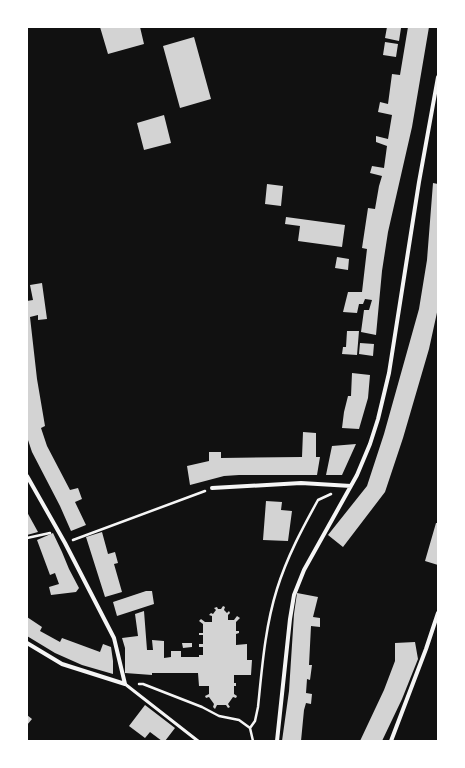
<svg xmlns="http://www.w3.org/2000/svg" width="465" height="768" font-family="'Exo 2',sans-serif">
<rect width="100%" height="100%" fill="#111"/>
<!-- building -->
<path fill="#d3d3d3" d="M100,27h40l4,17 -36,10z
M387,27l14,1 -2,13 -14,-3z
M408,27h21l-17,100 -24,105 -6,39 -6,64 -15,-3 3,-22h5l3,-10 -7,-1 -2,5h-4l-2,9 -14,-1 5,-20h14l5,-43 -5,-1 6,-40 7,1 4,-23 3,-10 -12,-3 2,-7 12,2 3,-22 -11,-4v-6l12,3 4,-24 -14,-3 2,-10 8,2 4,-30 8,1z
M194,37l17,62 -31,9 -17,-62z
M385,42l13,2 -2,13 -13,-2z
M164,115l7,28 -27,7 -7,-27z
M433,183l5,1v124l-9,41 -26,89 -18,54 -42,55 -15,-12 39,-49 17,-52 35,-125 8,-49z
M267,184l16,2 -2,20 -16,-2z
M286,217l59,8 -3,22 -44,-6 2,-15 -15,-2z
M337,257l12,2 -1,11 -13,-2z
M42,283l5,36 -9,1v-5l-8,2 7,62 8,47 -4,2 6,18 23,44 8,-2 4,11 -7,3 11,23 -15,6 -11,-25 -28,-54 -5,-15v-136l6,-1 -3,-15z
M347,331h12l-2,24 -15,-1 1,-7h3z
M360,343l14,1 -1,12 -14,-2z
M352,373l18,2 -2,23 -9,31 -17,-1 2,-16 4,-16h3z
M303,432l13,1v24h4l-3,18h-78l-15,1 -34,9 -3,-19 22,-5v-9h12v6l81,-1z
M356,444l-14,31h-16l6,-29z
M266,501l16,1 -1,8 11,1 -4,30 -25,-1z
M27,512l11,20 -11,3z
M436,523h2v42l-13,-4z
M102,532l6,22 7,-2 3,11 -4,1 8,28 -17,5 -19,-60z
M53,533l9,19 7,17 10,19 -3,4 -25,3 -2,-8 10,-3 -4,-11 -5,2 -13,-35z
M146,591h6l2,13 -37,12 -4,-14z
M297,593l21,4 -5,20 7,1v9l-9,-1 -2,39h3l-2,15 -3,-1 -1,14 6,1 -1,10 -5,-1 -2,7 -3,31h-19l7,-50 5,-77z
M223,606l2,1 -1,3 3,3 2,-2 1,2 -2,2v5h6l3,-4 3,2 -4,4v9h3v2l-3,1v11l11,-1v16h5l-1,15h-17v8h2v3h-2v8l3,2 -1,2 -3,-1 -5,7 2,3 -2,1 -2,-3h-9l-2,4 -2,-2 1,-3 -5,-7 -3,1 -1,-2 4,-2v-8h-10l-1,-13h-46v2l-27,-2v-25l-3,-10 16,-2 -3,-22 9,-3 3,39h6l-1,-10 12,1v17l7,-1v-6h10v6h18v-2h4v-8h-4v-3h4v-9h-4v-2h4v-9l-4,-3 2,-2 4,3h7v-6l-3,-1 2,-2 2,1 3,-4 -2,-2 3,-1 1,2h3z
M27,617l15,10 -2,4 20,11 2,-4 38,14 3,-8 8,3 2,14v13l-31,-9 -27,-12 -28,-17z
M415,642l3,17 -16,40 -20,42h-22l24,-51 11,-29v-18z
M182,643h10v4l-9,1z
M145,705l30,23 -10,13h-3l-12,-9 -5,6 -16,-12z
M27,715l5,4 -5,6z"/>
<g fill="none" stroke-linecap="round" stroke-linejoin="round">
<!-- path -->
<path stroke="#f5f5f5" stroke-width="2.5" d="M27,538l23,-5
M73,540l132,-49
M139,684h4l59,23 17,9 20,4 11,8 3,13
M250,728l5,-7 3,-14c4,-39 7,-80 19,-118 10,-32 25,-60 41,-89l13,-6"/>
<!-- service -->
<path stroke="#f5f5f5" stroke-width="3" d="M125,684l73,57"/>
<!-- minor -->
<path stroke="#f5f5f5" stroke-width="4" d="M27,476l38,67 49,95 11,46
M212,488l89,-5 50,3
M27,643l35,21 63,20
M277,741l13,-122 4,-24 10,-25 53,-95 13,-31 8,-25 11,-46 30,-191 19,-105
M391,741l35,-92 12,-36"/>
</g>
<!-- border -->
<rect width="465" height="768" fill="none" stroke="#ffffff" stroke-width="56"/>
</svg>
